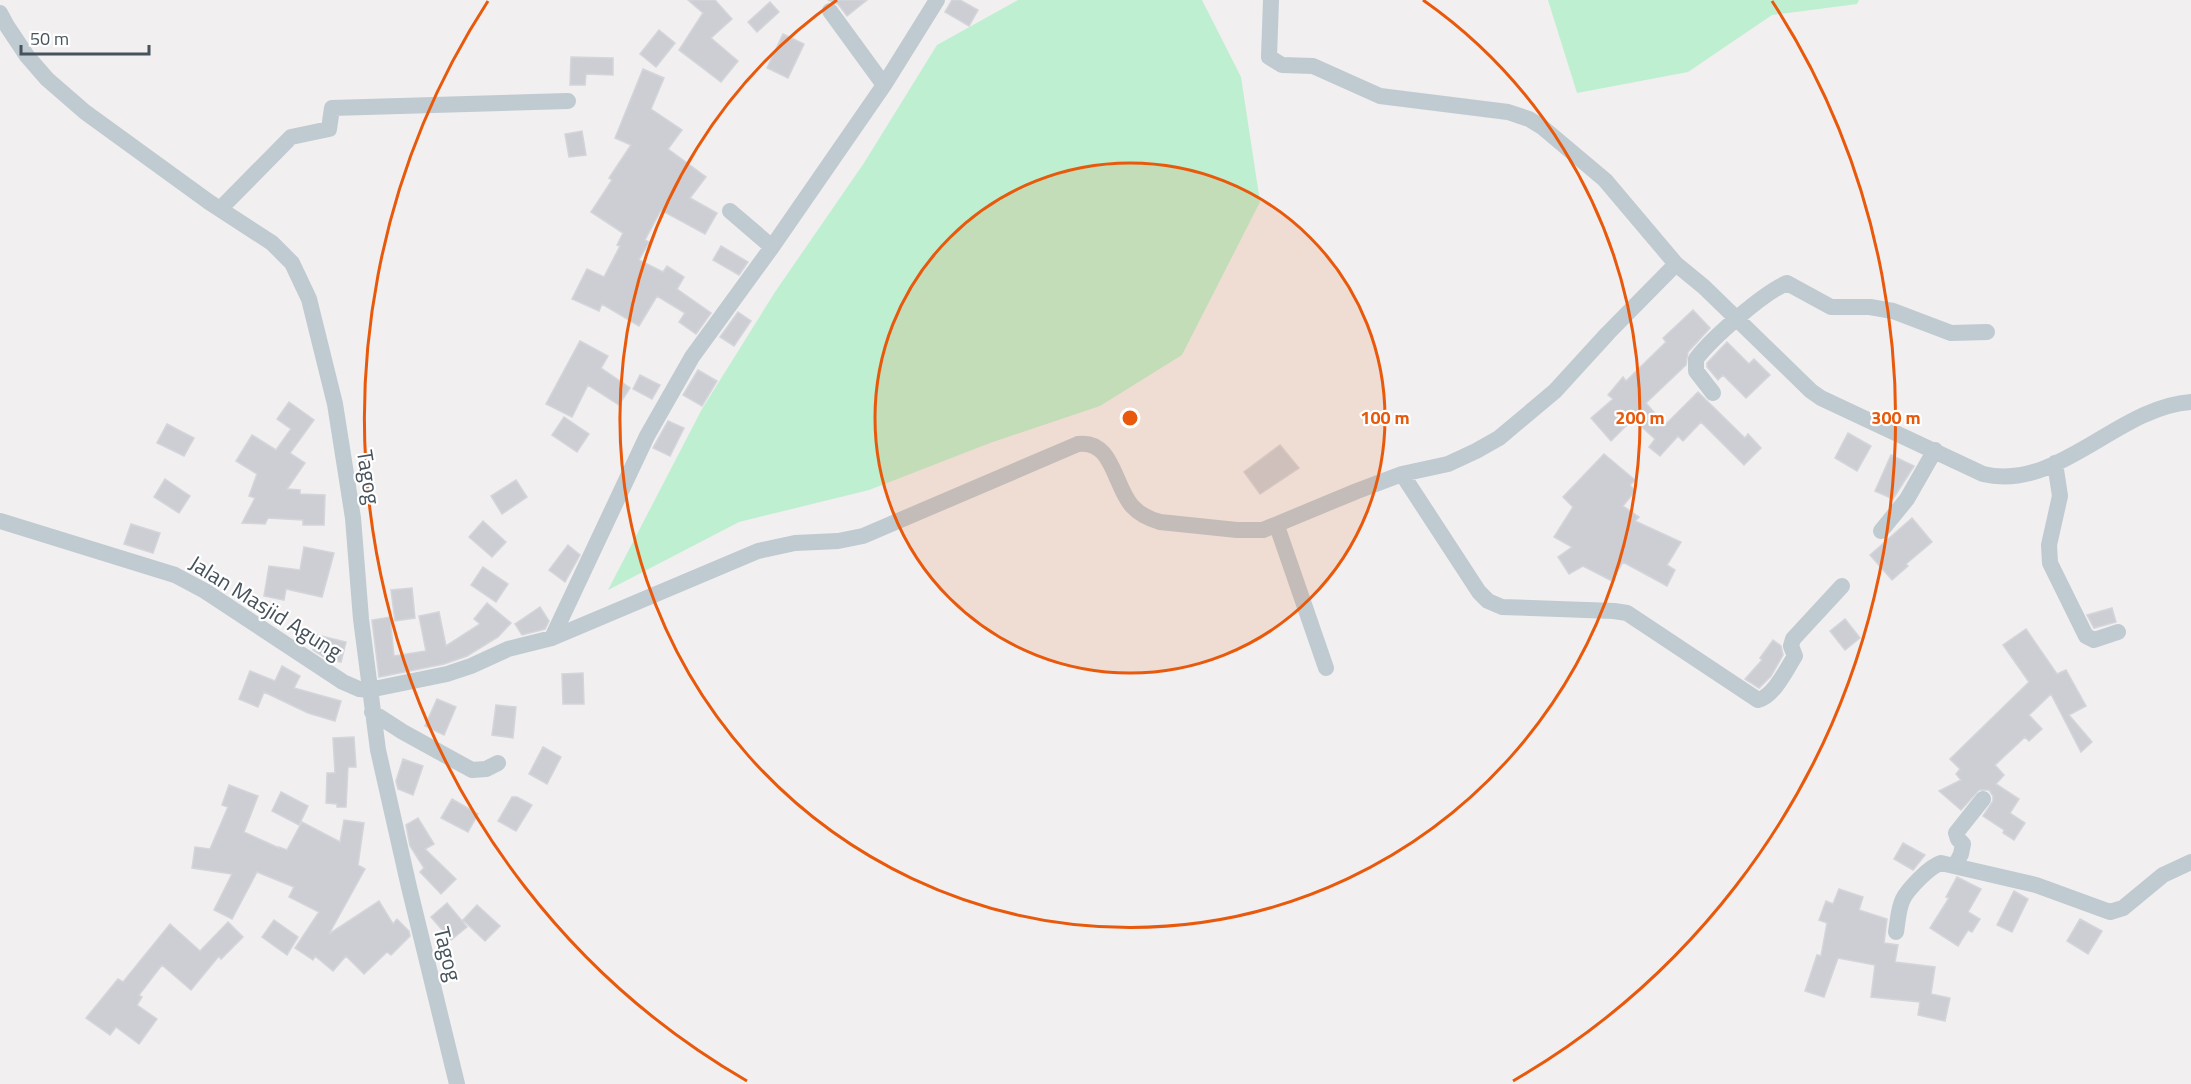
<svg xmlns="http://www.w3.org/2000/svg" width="2191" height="1084" font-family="'Titillium Web',sans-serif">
<rect width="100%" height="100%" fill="#f1efef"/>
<!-- green -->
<path fill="#beefd0" d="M1018,0h184l39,77 19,125 -78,153 -82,51 -110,37 -121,47 -130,32 -131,68 94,-181 73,-117 89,-129 73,-118z
M1548,0h311l-2,4 -85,11 -84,57 -111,21z"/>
<!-- building -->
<path fill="#ccced4" stroke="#d3d5da" stroke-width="1.5" d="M688,0h27l17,19 -21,19 27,23 -17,21 -42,-32 24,-37z
M828,0h39l-20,16 -9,-12z
M952,0h8l18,10 -9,16 -24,-14z
M770,2l9,10 -22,20 -9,-10z
M659,30l16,13 -19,24 -16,-13z
M783,34l21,10 -16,34 -21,-10z
M571,57l42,1v17l-27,-1 -1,11h-15z
M643,69l21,9 -13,31 31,21 -14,19 38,28 -16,21 27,15 -12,21 -44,-24 -16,30 4,2 -10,18 24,12 4,-6 17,11 -7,12 34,24 -15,21 -17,-12 6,-9 -28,-17 -18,30 -37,-22 -3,7 -27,-12 15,-30 17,8 16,-31 -3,-1 6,-12 -32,-21 21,-32 -3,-2 22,-33 -16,-7z
M582,131l4,24 -17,2 -4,-23z
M721,246l27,16 -9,13 -26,-15z
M1693,310l17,18 -22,24 -2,13 -40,38 19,22 33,-33 47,46 3,-4 13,14 -17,17 -43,-43 -18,19 -5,-5 -18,20 -11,-9 6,-8 -22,-20 -22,22 -20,-23 22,-19 -5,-4 15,-18 3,4 40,-39 -3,-4z
M738,312l13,9 -17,25 -14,-9z
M580,341l28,15 -7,12 29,20 -11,17 -31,-20 -16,32 -26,-13z
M1727,342l22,22 5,-5 16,16 -24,23 -23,-23 -5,5 -11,-13v-4z
M698,370l19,11 -15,25 -19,-11z
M640,375l20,10 -8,14 -19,-10z
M289,402l25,18 -24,33 15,10 -18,26 13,1v4l25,1 -1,30h-21v-5l-35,-2 -3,6 -23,-1 13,-25 -6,-2 8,-22 -21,-13 16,-26 24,15 15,-21 -14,-10z
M564,417l25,17 -12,18 -25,-17z
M668,421l16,7 -14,28 -17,-8z
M167,424l27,14 -10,18 -27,-13z
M1848,433l23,13 -14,25 -22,-13z
M1280,445l19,23 -39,26 -16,-22z
M1604,454l31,26 -5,5 5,6 -12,15 16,11 -4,4 46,21 -14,23 8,5 -8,16 -44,-24 -11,19 -29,-15 -14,8 -11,-17 14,-10 -18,-10 19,-30 -10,-10z
M1891,455l23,11 -21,33 -18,-8z
M165,479l25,17 -11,17 -25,-16z
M516,480l11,17 -25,17 -11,-18z
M1912,518l20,24 -26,22 2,2 -16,14 -22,-25z
M483,521l23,21 -14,15 -23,-20z
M131,524l29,9 -7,20 -29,-9z
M568,545l12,10 -15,27 -16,-12z
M304,547l30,6 -12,44 -36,-8 -2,11 -20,-4 5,-30 31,4z
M483,567l25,17 -12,18 -25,-17z
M412,588l3,30 -20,3 -4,-31z
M487,603l24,20 -13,14 -31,19 -23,8 -65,13 -7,-57 18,-3 4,39 32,-5 -7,-35 20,-4 7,34 34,-22 -6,-5z
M540,607l9,14 -4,8 -23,6 -7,-11z
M2112,608l4,14 -22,6 -7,-13z
M1845,619l15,19 -15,12 -15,-19z
M2026,629l31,45 9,-4 20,36 -17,9 23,27 -11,10 -30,-58 -22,21 13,14 -13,12 -4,-4 -30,28 9,10 -8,9 23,15 -9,14 15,10 -11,17 -11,-7 1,-3 -21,-14 10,-15v-5l-4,-6h-10l-18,20 -22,-19 22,-11 -5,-6 4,-5 -10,-10 79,-77 -26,-37z
M317,635l29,7 -5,20 -14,-3 -14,-9z
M1773,640l8,6 2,9 -12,21 -12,12 -14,-9 17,-19 -2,-2z
M282,666l18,10 -6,12 47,13 -6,20 -27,-8 -44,-21 -6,15 -19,-8 11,-28 25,10z
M583,673l1,31h-21l-1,-30z
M437,699l19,8 -12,28 -19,-9z
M496,705l20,2 -3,31 -21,-3z
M354,737l2,30h-8l-2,40h-9v-3l-11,-1 1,-30h8l-2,-35z
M543,747l18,10 -14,27 -18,-10z
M403,759l20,7 -10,29 -15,-6 -2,-8z
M229,785l29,11 -14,36 35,16v-1l8,3 15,-28 38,20 4,-22 20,3 -6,42 7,4 -36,65 50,-33 14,23 4,-5 12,12 1,5 -19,19 -4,-3 -23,22 -18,-18 -13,15 -18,-15 -2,4 -18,-12 24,-36 -30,-15 5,-10 -37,-15 -25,47 -18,-9 18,-36 -40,-6 3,-21 15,2 18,-42 -6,-2z
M281,792l27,14 -9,19 -27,-14z
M512,797h5l15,8 -16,26 -18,-10z
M452,799l26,15 -10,18 -27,-14z
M418,818l16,26 -9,5 31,30 -15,15 -21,-22 4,-4 -14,-22 -4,-21z
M1903,843l22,12 -12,15 -19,-11z
M1957,877l24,12 -13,23 12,7 -8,13 -4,-2 -10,16 -28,-18 19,-30 -3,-1z
M1839,889l24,8 -4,13 28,9 -3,24 14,2 -3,17 40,5 -4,27 19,4 -5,23 -27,-6 2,-13 -49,-5 4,-32 -37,-7 -14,39 -19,-6 12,-36 4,1 6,-33 -8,-3 7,-19 7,3z
M2014,891l14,8 -16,33 -15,-7z
M447,903l20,24 -16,13 -20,-23z
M477,905l23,21 -15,15 -22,-21z
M2080,919l22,12 -14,23 -21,-13z
M274,920l24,17 -11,18 -25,-18z
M228,922l15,15 -22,22 -2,-3 -28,34 -29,-25 -23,30 3,2 -5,8 20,14 -18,25 -23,-17 -6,8 -24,-17 32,-39 5,3 47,-58 30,27z"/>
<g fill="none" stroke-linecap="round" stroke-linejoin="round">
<!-- minor -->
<path stroke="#bfcad1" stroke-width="16" d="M1271,0l-2,57 13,8 31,1 67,30 128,16 21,7 13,8 63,53 71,84
M830,11l54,74
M0,13l7,13 20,30 20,23 38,33 124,90 63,41 20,20 17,36 26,105 18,114 8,101 17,131 31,137 48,197
M220,209l71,-72 38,-8 3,-21 236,-7
M730,211l42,36
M1713,393l-17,-22v-12c16,-21 67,-66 91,-76l44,24h39l23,4 58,22 36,-1
M2055,463l5,33 -11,49 1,18 36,73 8,4 24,-8
M1402,474l77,118 9,9 14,6 112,4 13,2 131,87c16,-4 28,-30 37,-44l-4,-10 2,-7 49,-53
M0,521l175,54 30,16 138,91 16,7 10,1 78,-16 24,-8 37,-17 44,-11 206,-87 37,-8 43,-2 25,-5 215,-92c35,-5 36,42 54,62 8,9 17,13 28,16l77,8h26l94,-39 45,-17 46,-10 28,-13 23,-13 56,-47 53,-58 68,-69 28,23 107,104 10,7 162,76c75,18 134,-67 208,-72
M1277,526l49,142
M1881,531l26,-32 28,-49
M552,638l95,-202 45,-79 80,-110 112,-162 53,-85
M372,712l31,20 69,38 14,-1 12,-6
M1955,866l6,-12 2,-10 -5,-5 -2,-6 27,-34
M1896,932c2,-11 2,-23 7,-33 5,-10 27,-33 38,-36l95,22 74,27 13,-4 40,-33 28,-13"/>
</g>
<!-- distance rings -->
<circle cx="1130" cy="418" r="255" fill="#e8590c" fill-opacity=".12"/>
<g fill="none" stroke="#e8590c" stroke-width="3">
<circle cx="1130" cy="418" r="255"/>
<path d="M1423 0A510 510 0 1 1 837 0"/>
<path d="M747 1081A766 766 0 0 1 488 1M1772 1A766 766 0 0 1 1513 1081"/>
</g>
<g text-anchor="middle" stroke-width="4.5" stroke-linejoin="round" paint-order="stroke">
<!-- street labels -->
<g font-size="22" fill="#47535c" stroke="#fff">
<text transform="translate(369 477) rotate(81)" y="8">Tagog</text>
<text transform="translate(266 607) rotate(32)" y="8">Jalan Masjid Agung</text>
<text transform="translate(448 954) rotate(76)" y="8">Tagog</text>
</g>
</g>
<circle cx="1130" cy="418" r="9" fill="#e8590c" stroke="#fff" stroke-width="3"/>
<g font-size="18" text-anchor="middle" font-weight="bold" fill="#e8590c" stroke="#fff" stroke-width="4.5" stroke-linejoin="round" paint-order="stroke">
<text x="1385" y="424">100 m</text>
<text x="1640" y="424">200 m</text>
<text x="1896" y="424">300 m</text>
</g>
<!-- scale -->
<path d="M21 45v9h128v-9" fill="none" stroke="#47535c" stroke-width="3"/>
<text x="30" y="45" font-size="18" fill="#47535c" stroke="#ffffff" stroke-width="4.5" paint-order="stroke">50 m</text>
</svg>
